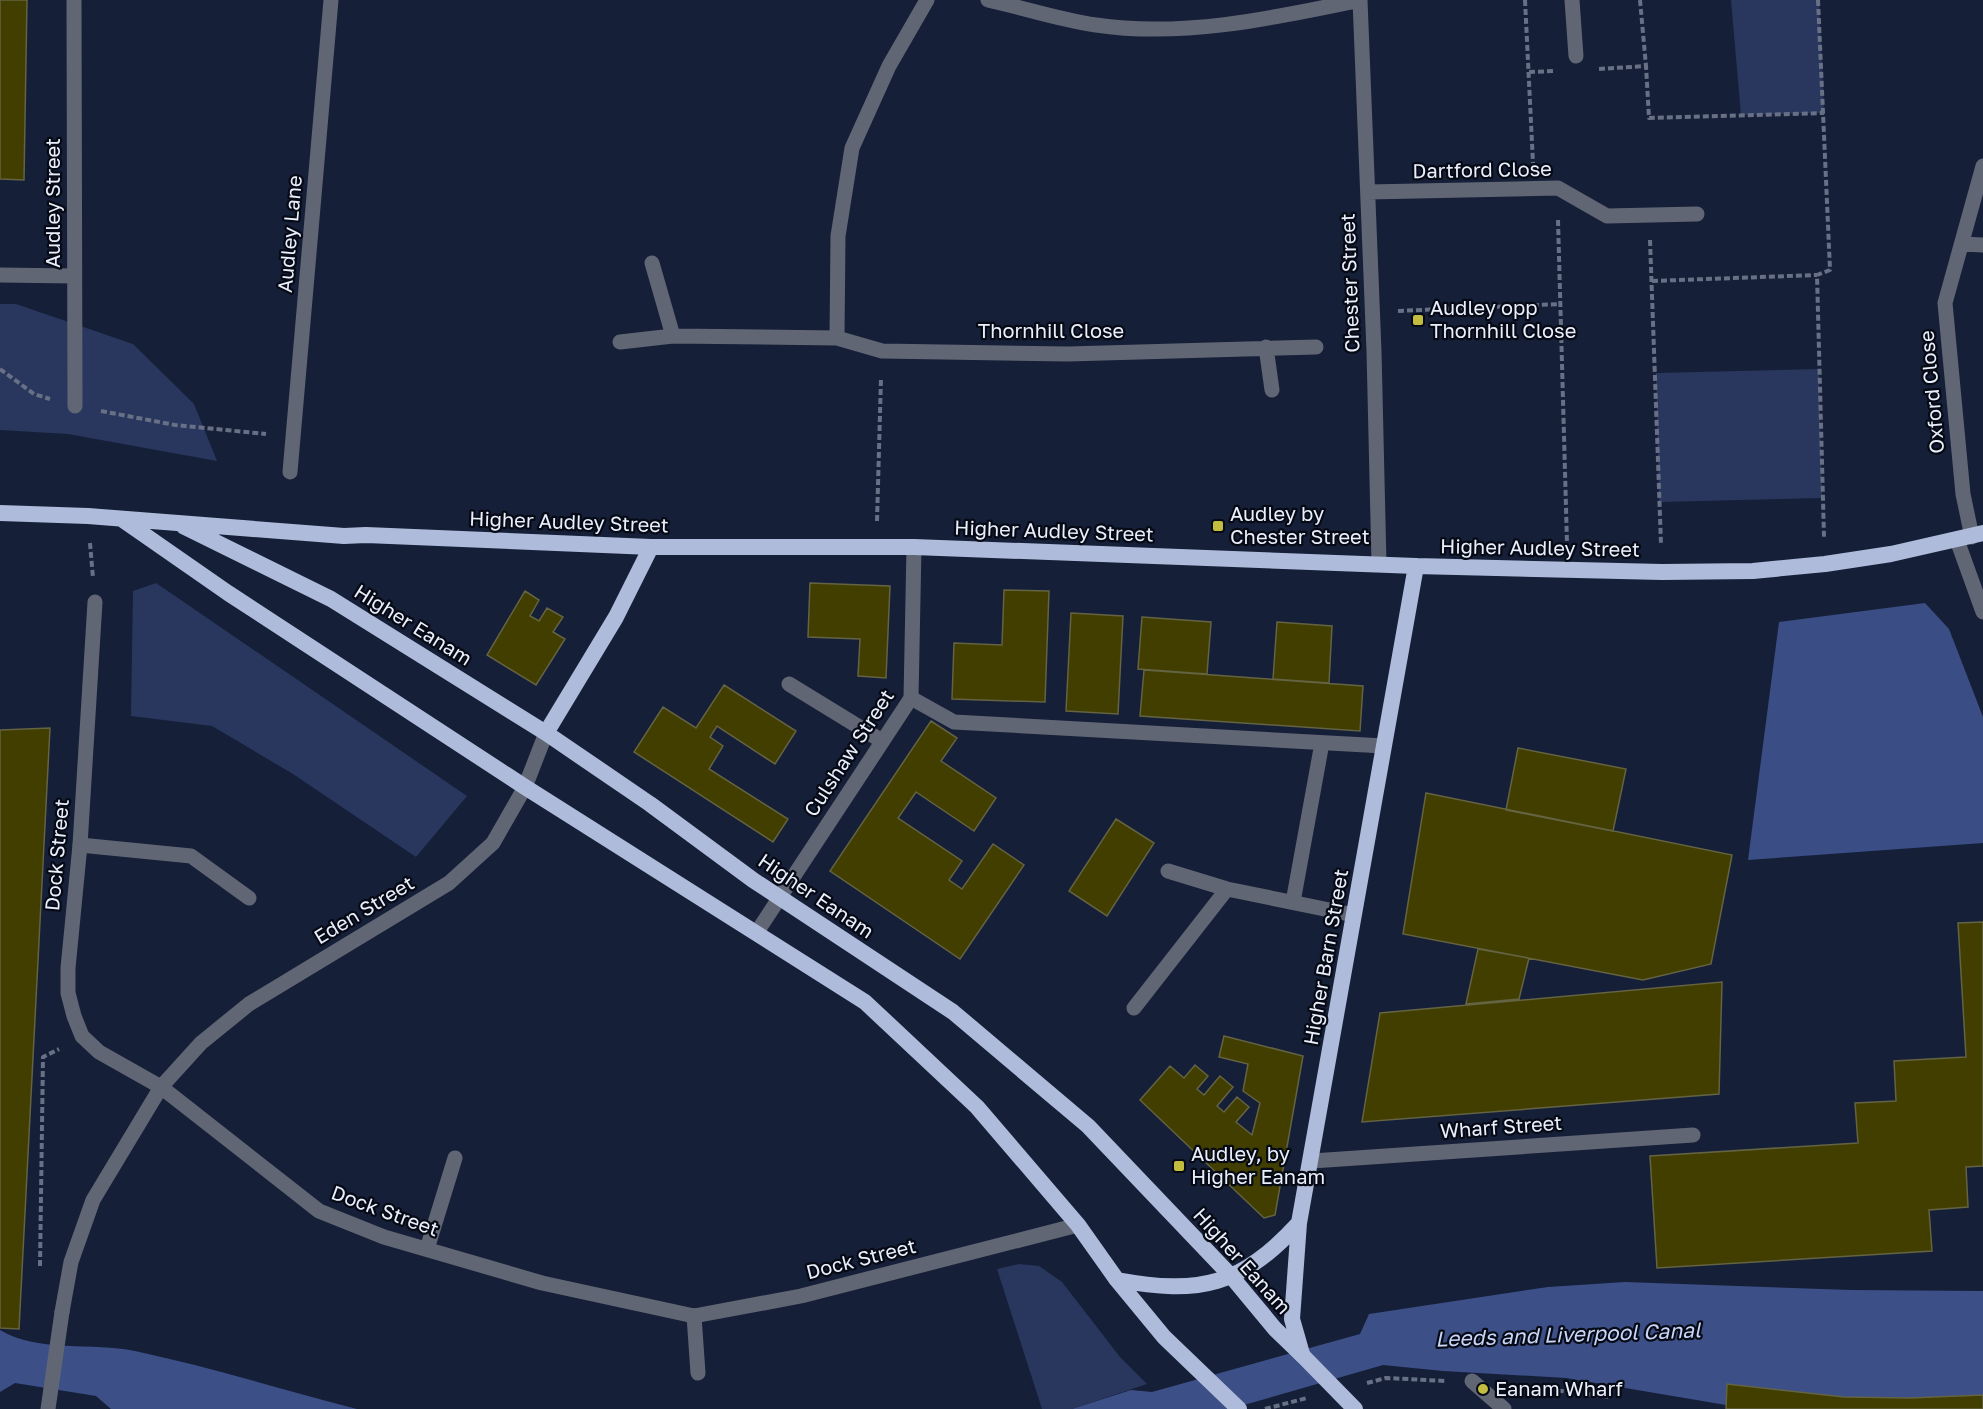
<svg xmlns="http://www.w3.org/2000/svg" width="1983" height="1409" font-family="'Golos Text',sans-serif">
<rect width="100%" height="100%" fill="#161f38"/>
<!-- green -->
<path fill="#29375e" d="M1731,0h88l5,113 -83,2z
M0,304h16l117,40 61,60 23,57 -149,-27 -68,-4z
M1819,369l3,129 -163,4 -3,-129z
M156,583l311,213 -51,61 -123,-83 -81,-48 -81,-10 2,-125z
M1019,1264l20,2 23,16 58,75 27,27 -75,25h-30l-45,-140z"/>
<!-- forest -->
<path fill="#3a4d85" d="M1925,603l24,26 34,88v126l-235,17 31,-238z"/>
<!-- water -->
<path fill="#3c4f87" d="M1625,1282l226,8 132,1v118l-251,-3 -166,-28 -123,-7 -60,-6 -153,44h-158l59,-19 21,2 208,-58 9,-20 179,-27z
M0,1330c39,23 92,12 135,21 75,16 148,39 222,58h-246l-15,-13 -81,-13 -15,9z"/>
<!-- building -->
<path fill="#413e00" stroke="#646342" stroke-width="1.5" d="M0,0h27l-3,180 -24,-1z
M810,583l80,3 -4,92 -28,-2 2,-37 -52,-2z
M1004,590l45,1 -4,111 -93,-3 2,-56 48,2z
M525,591l14,9 -9,16 9,5 8,-13 16,9 -10,15 12,7 -29,46 -49,-30z
M1071,613l52,3 -5,98 -52,-3z
M1142,617l69,5 -4,52 -69,-5z
M1277,622l55,4 -3,57 -56,-4z
M1144,670l219,16 -3,45 -220,-15z
M724,685l72,46 -21,33 -58,-38 -7,11 13,9 -14,23 79,50 -15,23 -139,-90 29,-45 33,21z
M931,721l26,17 -16,23 55,37 -22,33 -58,-39 -18,26 64,43 -13,19 13,9 31,-45 31,21 -64,94 -130,-88z
M50,728l-31,601 -19,-1v-598z
M1518,748l108,21 -13,62 -107,-21z
M1426,793l306,62 -21,109 -68,16 -240,-46z
M1116,819l38,24 -47,73 -38,-25z
M1983,922v244l-17,1 2,40 -39,3 3,41 -275,17 -7,-112 208,-13 -3,-40 41,-2 -2,-40 72,-4 -8,-134z
M1478,949l51,9 -10,41 -53,5z
M1722,982l-3,112 -357,28 18,-109z
M1224,1036l79,20 -28,159 -11,3 -124,-118 30,-34 14,12 11,-13 13,11 -11,13 7,6 16,-19 13,11 -16,19 7,6 13,-15 12,10 -13,15 16,13 8,-32 -17,-12 5,-27 -29,-7z
M1727,1384l117,13 66,1 73,-3v14h-257z"/>
<g fill="none" stroke-linecap="round" stroke-linejoin="round">
<!-- path -->
<path stroke="#687085" stroke-width="4" stroke-dasharray="6 3" stroke-linecap="butt" d="M1525,0l8,163
M1640,0l6,66
M1818,0l12,270 -13,5 7,262
M1599,69l47,-3 3,52 175,-5
M1529,72l26,-1
M1558,220l9,323
M1650,240l11,304
M1652,281l165,-6
M1398,311l162,-7
M0,369l34,25 16,5
M101,411l74,14 91,9
M877,521l4,-143
M90,543l3,35
M40,1266l3,-209 16,-8
M1367,1383l19,-5 60,3
M1522,1386l89,11
M1265,1409l42,-11"/>
<!-- service -->
<path stroke="#616674" stroke-width="15" d="M789,684l93,57
M911,698l43,24 430,24
M80,845l111,11 58,42
M1168,871l59,18 127,26
M1293,902l29,-159
M1134,1008l93,-119
M427,1249l28,-91
M694,1316l4,57
M1472,1381l32,28"/>
<!-- minor -->
<path stroke="#616674" stroke-width="15" d="M74,0l1,406
M988,0c36,8 72,20 108,25 87,13 178,-7 264,-25
M1360,0l14,351 5,213
M1572,0l4,56
M1368,192l190,-4 49,28 90,-2
M1962,244l21,1
M652,263l21,73
M0,275l73,1
M837,338l1,-102 14,-88 37,-82 38,-66
M620,342l53,-6 164,2 45,13 186,3 248,-7
M1266,347l6,43
M290,472l41,-472
M1972,537l-9,-43 -18,-191 38,-137
M1957,540l26,72
M95,602l-15,243 -12,123v25l6,23 8,20 17,16 62,35 158,124 65,26 158,46 152,33 107,-20 277,-71
M757,932l154,-234 3,-151
M1312,1161l381,-26
M62,1312l9,-50 22,-62 68,-113 40,-44 48,-39 200,-121 44,-40 32,-56 21,-54"/>
<!-- trunk -->
<path stroke="#afbbda" stroke-width="16" d="M0,513l88,3 256,20 22,-1 285,12h263l502,19 246,6 91,-1 72,-7 66,-10 92,-21
M123,520l105,73 297,194 340,215 112,105 101,118 39,55 47,57 75,72
M183,526l148,73 215,134 104,71 103,76 200,132 135,114 143,150 44,53 27,26
M546,733l70,-116 35,-70
M1117,1280c83,15 124,6 182,-57
M1302,1354l-10,-35 7,-96 117,-657"/>
<!-- minor-bridge -->
<path stroke="#616674" stroke-width="15" d="M48,1409l14,-97"/>
<!-- trunk-bridge -->
<path stroke="#afbbda" stroke-width="16" d="M1302,1355l53,54"/>
</g>
<!-- markers -->
<g fill="#c2bd3f" stroke="#060a14" stroke-width="2">
<rect x="1412" y="314" width="12" height="12" rx="3"/>
<rect x="1212" y="520" width="12" height="12" rx="3"/>
<rect x="1173" y="1160" width="12" height="12" rx="3"/>
<circle cx="1483" cy="1389" r="6"/>
</g>
<g text-anchor="middle" stroke-width="4.5" stroke-linejoin="round" paint-order="stroke">
<!-- street labels -->
<g font-size="20" fill="#eaeffd" stroke="#060a14">
<text transform="translate(1482 170) rotate(-1)" y="7">Dartford Close</text>
<text transform="translate(53 203) rotate(-90)" y="7">Audley Street</text>
<text transform="translate(290 234) rotate(-85)" y="7">Audley Lane</text>
<text transform="translate(1350 283) rotate(-92)" y="7">Chester Street</text>
<text x="1051" y="338">Thornhill Close</text>
<text transform="translate(1932 392) rotate(-95)" y="7">Oxford Close</text>
<text transform="translate(569 522) rotate(2)" y="7">Higher Audley Street</text>
<text transform="translate(1054 531) rotate(2)" y="7">Higher Audley Street</text>
<text transform="translate(1540 548) rotate(1)" y="7">Higher Audley Street</text>
<text transform="translate(413 625) rotate(32)" y="7">Higher Eanam</text>
<text transform="translate(849 753) rotate(-57)" y="7">Culshaw Street</text>
<text transform="translate(57 855) rotate(-85)" y="7">Dock Street</text>
<text transform="translate(816 896) rotate(34)" y="7">Higher Eanam</text>
<text transform="translate(364 910) rotate(-31)" y="7">Eden Street</text>
<text transform="translate(1326 957) rotate(-80)" y="7">Higher Barn Street</text>
<text transform="translate(1501 1127) rotate(-4)" y="7">Wharf Street</text>
<text transform="translate(385 1211) rotate(20)" y="7">Dock Street</text>
<text transform="translate(861 1259) rotate(-14)" y="7">Dock Street</text>
<text transform="translate(1242 1261) rotate(48)" y="7">Higher Eanam</text>
</g>
<!-- poi labels -->
<g font-size="20" fill="#eaeffd" stroke="#060a14" text-anchor="start">
<text x="1430" y="315">Audley opp<tspan x="1430" dy="23">Thornhill Close</tspan></text>
<text x="1230" y="521">Audley by<tspan x="1230" dy="23">Chester Street</tspan></text>
<text x="1191" y="1161">Audley, by<tspan x="1191" dy="23">Higher Eanam</tspan></text>
<text x="1495" y="1396">Eanam Wharf</text>
</g>
<!-- water labels -->
<g font-size="21" font-style="italic" fill="#c9d6f9" stroke="#060a14">
<text transform="translate(1568 1335) rotate(-2)" y="7">Leeds and Liverpool Canal</text>
</g>
</g>
</svg>
